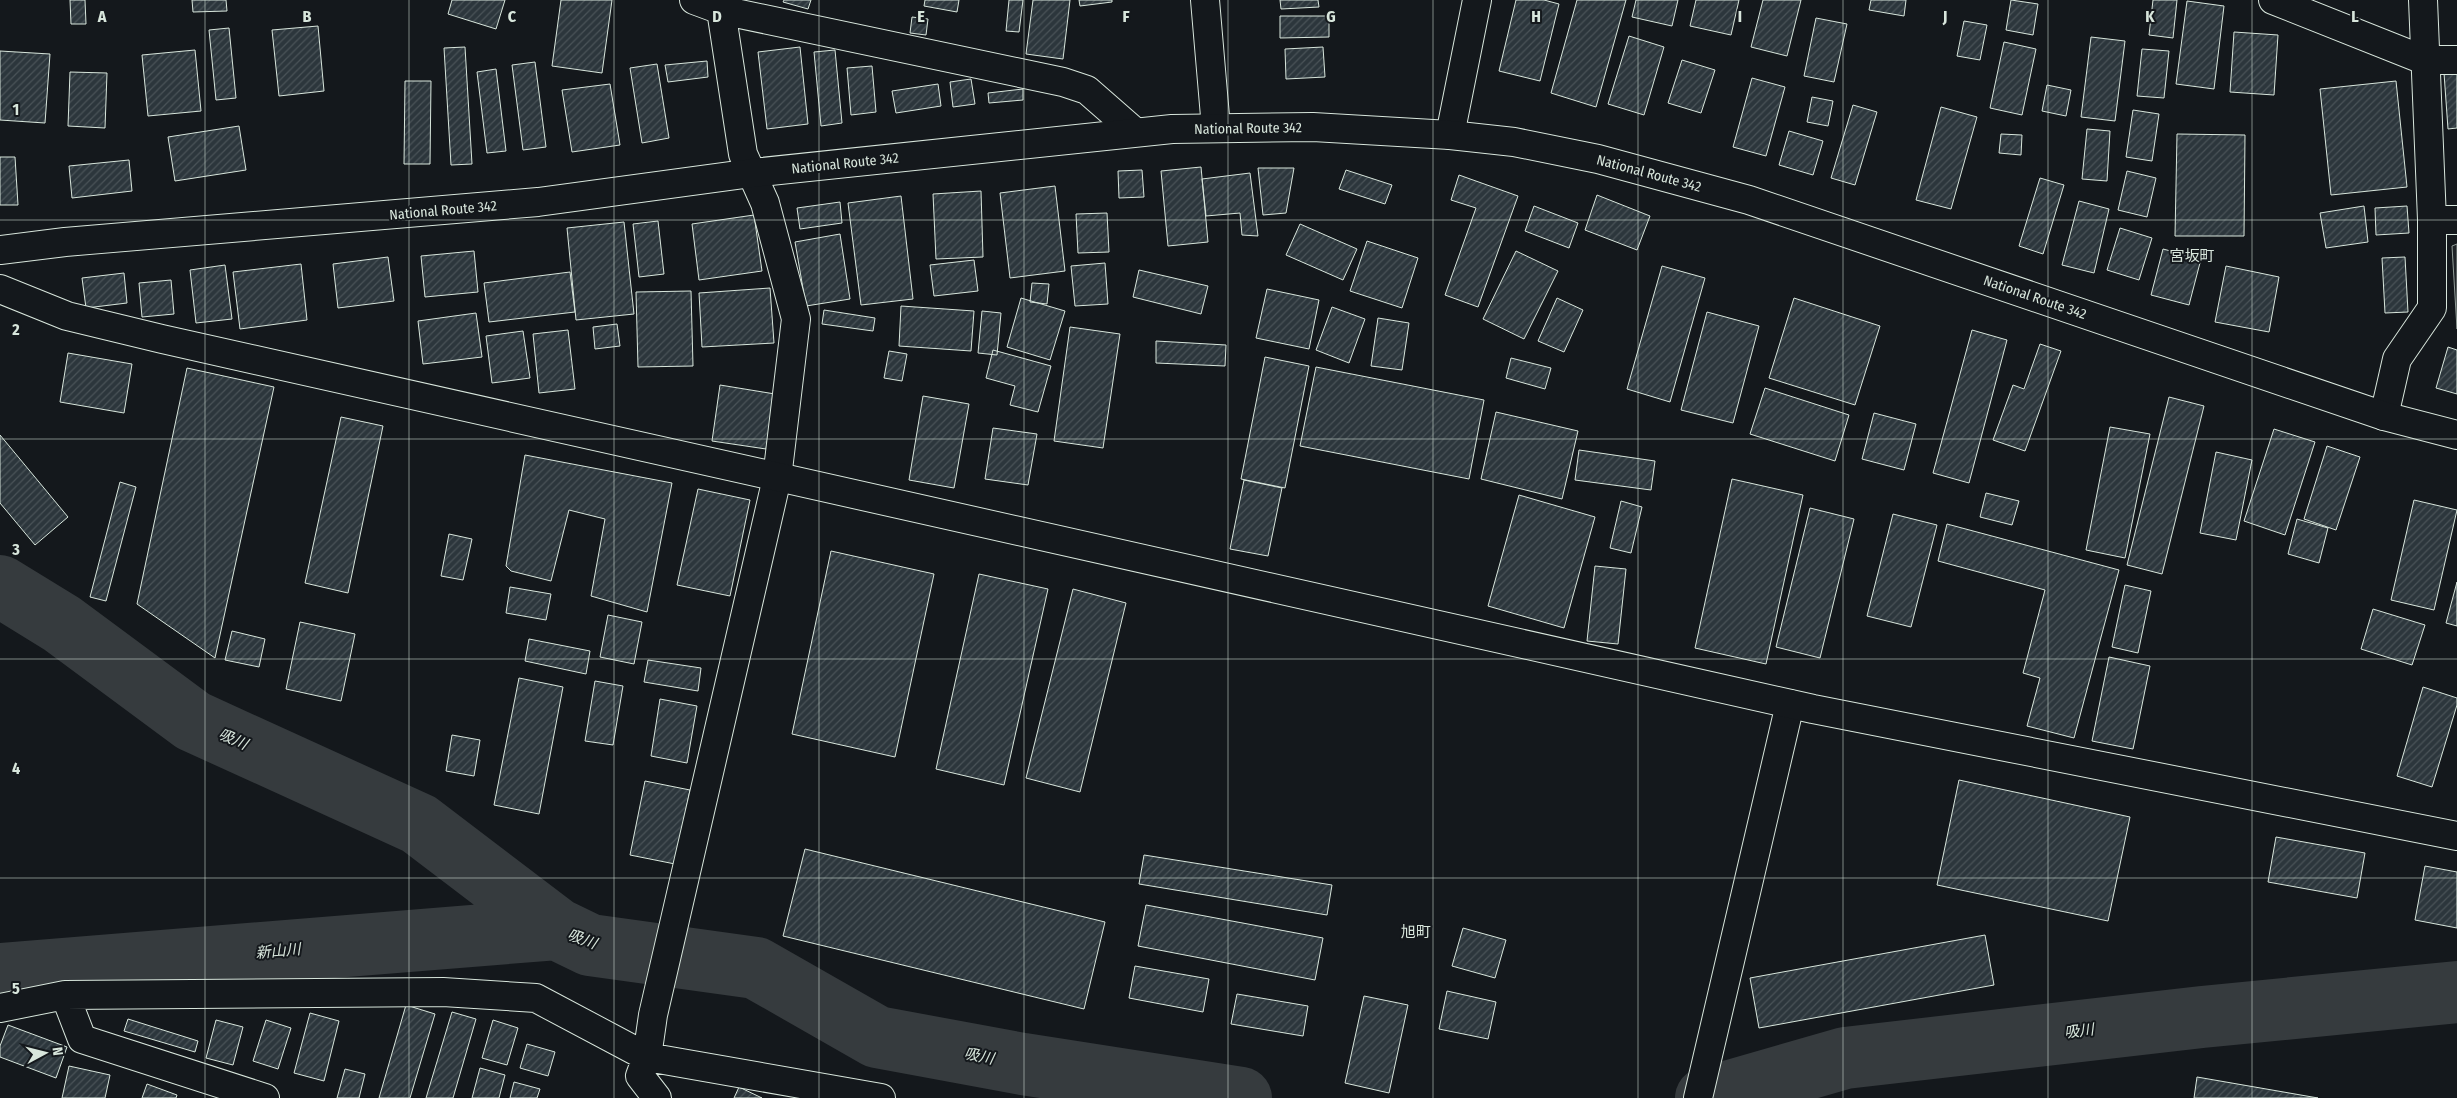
<svg xmlns="http://www.w3.org/2000/svg" width="2457" height="1098" font-family="'Fira Sans Condensed','Noto Sans JP',sans-serif">
<defs>
<pattern id="building-hatch" width="6" height="6" patternUnits="userSpaceOnUse" patternTransform="scale(1.25)"><rect width="6" height="6" fill="#2c363c"/><path d="M-1 1l2-2M0 6l6-6M5 7l2-2" fill="none" stroke="#4a5358"/></pattern>
</defs>
<rect width="100%" height="100%" fill="#14181c"/>
<!-- green -->
<path fill="#202428" stroke="#939e99" d="M2457,244v85l-5,-83z"/>
<g fill="none" stroke-linecap="round" stroke-linejoin="round">
<!-- river -->
<path stroke="#363b3e" stroke-width="62" d="M0,586l62,38 131,97 226,103 138,105 33,16 166,23 121,69 146,27 218,34
M0,974l557,-45
M1706,1098l139,-40 357,-41 255,-25"/>
</g>
<!-- building -->
<path fill="url(#building-hatch)" stroke="#d8e6dc" d="M70,0h15l1,24h-15z
M192,0h34l1,11 -34,1z
M452,0h53l-9,29 -48,-15z
M561,0h51l-10,73 -50,-7z
M784,0h27l-3,9 -25,-7z
M925,0h34l-2,12 -33,-6z
M1009,0h14l-4,32 -13,-1z
M1033,0h37l-7,59 -37,-5z
M1079,0h33v2l-32,4z
M1280,0h38l1,7 -38,2z
M1516,0h28l15,4 -19,77 -41,-10z
M1577,0h49l-30,107 -45,-14z
M1636,0h42l-6,26 -40,-9z
M1696,0h43l-8,35 -41,-9z
M1763,0h38l-14,56 -36,-9z
M1871,0h35l-2,16 -35,-6z
M2011,0l27,4 -5,31 -27,-5z
M2153,0h24l-4,38 -24,-3z
M2187,1l37,5 -10,83 -38,-5z
M1280,16h49v21l-49,1z
M912,17l16,2 -2,16 -16,-2z
M1816,18l31,6 -13,58 -30,-6z
M1964,21l23,4 -7,35 -23,-4z
M318,26l6,65 -45,5 -7,-66z
M229,28l7,70 -20,2 -7,-70z
M2234,32l44,3 -4,60 -44,-3z
M1629,36l35,11 -20,68 -36,-11z
M2091,37l34,4 -10,80 -34,-4z
M2004,42l32,7 -14,66 -32,-7z
M465,47l7,117 -21,1 -7,-117z
M800,47l8,77 -41,5 -9,-77z
M1323,47l2,30 -39,2 -1,-30z
M2142,49l27,2 -5,47 -27,-2z
M195,50l6,61 -53,5 -6,-61z
M835,50l7,73 -21,3 -7,-74z
M0,51l50,3 -5,69 -45,-3z
M1682,60l33,10 -14,43 -33,-10z
M707,61l1,16 -40,5 -3,-17z
M535,62l11,85 -23,3 -11,-85z
M657,64l12,74 -27,5 -12,-75z
M872,66l4,46 -25,3 -4,-47z
M496,69l10,82 -19,2 -10,-81z
M70,72l37,1 -2,55 -37,-2z
M2457,72v56l-9,1 -4,-56z
M1752,78l33,9 -19,69 -33,-9z
M971,79l4,25 -22,3 -3,-25z
M405,81h26l-1,83h-26z
M2396,81l11,106 -76,8 -11,-106z
M610,84l10,61 -48,7 -10,-62z
M938,84l3,22 -45,7 -4,-22z
M2047,85l24,5 -5,26 -24,-5z
M1023,89v11l-34,3 -1,-10z
M1812,97l21,4 -5,25 -21,-4z
M1853,105l24,7 -22,73 -24,-7z
M1941,107l36,10 -26,92 -35,-9z
M2133,110l26,4 -7,47 -26,-4z
M239,126l7,44 -71,11 -7,-44z
M2087,129l23,2 -3,50 -25,-2z
M1789,131l34,10 -10,34 -34,-10z
M2001,134l21,1 -1,20 -22,-2z
M2177,134l68,1 -1,101h-69z
M0,157h15l3,48h-18z
M129,160l3,31 -60,7 -3,-32z
M1201,167l7,75 -40,4 -7,-75z
M1258,168h36l-8,45 -23,2z
M1142,170l2,27 -25,1 -1,-27z
M1346,170l46,15 -7,19 -46,-15z
M2127,171l29,7 -9,39 -29,-7z
M1250,173l8,63 -16,-1 -2,-22 -34,3 -4,-37z
M1459,175l59,21 -40,111 -33,-12 31,-87 -25,-8z
M2040,178l24,7 -21,69 -24,-8z
M1055,186l10,85 -55,7 -10,-85z
M981,191l2,66 -47,2 -3,-65z
M1597,195l53,21 -13,34 -52,-20z
M901,196l12,103 -52,6 -13,-102z
M2079,201l30,8 -15,64 -32,-8z
M840,202l2,21 -42,6 -3,-21z
M1534,206l44,17 -9,25 -44,-17z
M2364,206l4,36 -42,6 -6,-35z
M2407,206l2,27 -33,2 -1,-27z
M1107,213l2,39 -31,1 -2,-39z
M754,215l8,56 -63,9 -7,-56z
M658,221l6,53 -25,3 -6,-53z
M624,222l10,92 -58,6 -9,-92z
M1300,224l57,25 -14,31 -57,-25z
M2120,228l32,10 -13,42 -32,-10z
M840,234l10,65 -44,7 -11,-64z
M1367,241l51,17 -16,50 -52,-17z
M2163,249l38,10 -12,46 -38,-10z
M474,251l4,41 -53,5 -4,-41z
M1516,251l42,20 -34,68 -41,-20z
M388,257l6,44 -56,7 -5,-44z
M2405,257l3,55 -23,1 -3,-55z
M974,260l4,31 -44,5 -4,-31z
M1105,263l3,41 -33,2 -4,-40z
M301,264l6,56 -67,9 -7,-57z
M225,265l7,54 -36,4 -6,-53z
M1662,266l43,12 -35,124 -43,-13z
M2226,266l53,11 -10,55 -54,-10z
M1139,270l69,16 -7,28 -68,-17z
M570,272l5,40 -86,10 -5,-39z
M124,273l3,30 -41,5 -4,-30z
M171,280l3,34 -32,3 -3,-34z
M1032,283l17,1 -2,20 -17,-2z
M770,288l4,55 -72,4 -3,-54z
M1267,289l52,11 -10,49 -53,-11z
M691,291l2,75 -55,1 -2,-75z
M1021,298l44,13 -15,49 -43,-13z
M1557,298l26,12 -19,42 -26,-11z
M1794,298l86,28 -25,79 -86,-27z
M901,306l73,5 -3,40 -72,-5z
M1332,307l33,12 -16,44 -33,-13z
M824,310l51,8 -2,13 -51,-7z
M982,311l19,2 -4,42 -19,-2z
M1707,312l52,14 -26,97 -52,-13z
M476,313l6,44 -59,7 -5,-43z
M1378,318l31,5 -7,47 -31,-4z
M617,324l3,22 -25,3 -2,-22z
M1070,327l50,7 -17,114 -49,-7z
M568,330l7,59 -36,4 -6,-59z
M1972,330l35,10 -38,143 -36,-10z
M523,331l7,47 -38,5 -6,-47z
M1156,341l70,4 -1,21 -69,-3z
M2040,344l21,7 -36,100 -32,-11 20,-55 11,4z
M2448,347l9,3v44l-21,-6z
M993,350l58,16 -13,46 -28,-7 5,-19 -29,-8z
M889,351l18,3 -5,27 -18,-3z
M68,353l64,11 -8,49 -64,-11z
M1265,357l44,9 -24,122 -44,-9z
M1511,358l40,10 -6,21 -39,-11z
M1316,367l168,33 -15,79 -169,-33z
M187,368l87,19 -59,271 -78,-54z
M720,385l55,9 -9,55 -54,-8z
M1765,388l84,27 -14,46 -85,-27z
M923,396l46,8 -15,84 -45,-8z
M2169,397l35,9 -42,168 -35,-9z
M1496,412l82,19 -16,68 -81,-20z
M1874,413l42,11 -12,46 -42,-11z
M341,417l42,9 -35,167 -43,-10z
M2110,427l40,7 -25,124 -39,-8z
M993,428l44,6 -9,51 -43,-6z
M2274,429l41,13 -30,93 -41,-14z
M0,435l68,82 -33,28 -35,-42z
M2327,446l33,11 -24,73 -32,-11z
M1579,450l76,11 -4,29 -76,-10z
M2216,452l36,8 -16,80 -36,-7z
M525,455l147,28 -25,129 -56,-16 14,-77 -36,-9 -18,71 -40,-10 -5,-5z
M1732,479l71,16 -37,169 -71,-16z
M1244,480l38,8 -14,68 -38,-7z
M120,482l16,5 -30,114 -16,-4z
M698,489l52,11 -20,96 -53,-11z
M1986,493l33,8 -7,24 -32,-8z
M1519,495l76,22 -31,111 -76,-22z
M2414,500l43,10 -23,100 -43,-10z
M1621,501l21,6 -11,46 -21,-5z
M1810,508l44,11 -34,139 -44,-11z
M1893,514l44,11 -26,102 -44,-11z
M2297,519l31,9 -9,35 -31,-9z
M1947,524l172,46 -45,168 -47,-12 13,-48 -17,-5 22,-83 -107,-29z
M449,534l23,5 -9,41 -22,-4z
M831,551l103,23 -39,183 -103,-23z
M1595,566l31,3 -8,75 -31,-3z
M979,574l69,15 -44,196 -68,-16z
M2457,582v44l-11,-3z
M2125,585l26,6 -13,62 -26,-6z
M510,587l41,7 -5,26 -40,-7z
M1073,589l53,14 -46,189 -54,-14z
M2373,609l52,16 -13,40 -51,-16z
M608,615l34,7 -8,42 -34,-7z
M300,622l55,12 -14,67 -55,-12z
M232,631l33,8 -6,28 -34,-7z
M529,639l61,12 -4,23 -61,-13z
M2109,657l41,9 -17,83 -41,-8z
M648,660l53,8 -3,23 -54,-9z
M519,678l44,9 -24,127 -45,-9z
M595,681l28,5 -10,59 -28,-4z
M2423,687l34,11v7l-25,82 -35,-11z
M660,699l37,7 -10,57 -36,-7z
M452,735l28,5 -6,36 -28,-5z
M1959,780l171,37 -22,104 -171,-36z
M645,781l45,9 -15,74 -45,-9z
M2276,837l89,16 -8,45 -89,-16z
M805,849l300,73 -21,87 -301,-73z
M1144,855l188,30 -5,30 -188,-31z
M2425,866l32,6v56l-42,-8z
M1146,905l177,33 -8,42 -177,-34z
M1463,928l43,12 -11,38 -43,-12z
M1985,935l9,50 -235,43 -9,-50z
M1135,966l74,13 -6,33 -74,-14z
M1447,991l49,11 -8,37 -49,-10z
M1237,994l71,12 -5,30 -72,-12z
M1364,996l44,9 -19,88 -44,-10z
M406,1005l29,9 -25,84h-31z
M452,1012l24,7 -23,79h-27z
M310,1013l29,8 -15,60 -30,-8z
M128,1019l70,22 -3,11 -71,-21z
M216,1020l27,7 -10,38 -27,-7z
M266,1020l25,8 -13,41 -25,-8z
M493,1020l25,8 -11,37 -25,-7z
M8,1025l59,22 -11,31 -56,-21v-11z
M527,1044l28,8 -7,24 -28,-8z
M69,1066l41,9 -5,23h-43z
M480,1068l25,7 -6,23h-27z
M345,1069l20,5 -6,24h-22z
M2197,1077l121,21h-124z
M514,1082l26,7 -3,9h-27z
M147,1084l30,11 -1,3h-34z
M739,1087l23,11h-28z"/>
<g fill="none" stroke-linecap="round" stroke-linejoin="round">
<defs>
<path id="minor" d="M694,0l27,10 342,72 24,8 48,42
M2273,0l151,60h33
M1450,135l27,-135
M2432,220h25
M2384,416l13,-57 35,-51v-88l-9,-220
M65,995l17,44 183,59
M0,1008l65,-13 378,-3 93,6 111,59 6,-42 124,-537 19,-159 -31,-116 -22,-49 -22,-144
M657,1098l-17,-22 7,-19 234,41
M1698,1098l92,-394"/>
<path id="tertiary" d="M1205,0l11,128
M0,289l67,27 95,23 1651,370 644,127"/>
<path id="trunk" d="M0,250l65,-8 473,-40 214,-29 420,-44 141,-2 137,8 64,7 84,17 151,41 635,216 73,19"/>
</defs>
<!-- minor casing -->
<use href="#minor" stroke="#d8e6dc" stroke-width="30"/>
<!-- tertiary casing -->
<use href="#tertiary" stroke="#d8e6dc" stroke-width="30"/>
<!-- trunk casing -->
<use href="#trunk" stroke="#d8e6dc" stroke-width="30"/>
<!-- minor -->
<use href="#minor" stroke="#14181c" stroke-width="28"/>
<!-- tertiary -->
<use href="#tertiary" stroke="#14181c" stroke-width="28"/>
<!-- trunk -->
<use href="#trunk" stroke="#14181c" stroke-width="28"/>
</g>
<!-- grid -->
<path fill="none" stroke="#d8e6dc" stroke-width="1" stroke-opacity="0.55" d="M205,0v1098M409,0v1098M614,0v1098M819,0v1098M1024,0v1098M1228,0v1098M1433,0v1098M1638,0v1098M1843,0v1098M2048,0v1098M2252,0v1098M0,220h2457M0,439h2457M0,659h2457M0,878h2457"/>
<g text-anchor="middle" stroke-width="4" stroke-linejoin="round" paint-order="stroke">
<!-- street labels -->
<g font-size="14" fill="#d8e6dc" stroke="#14181c">
<text transform="translate(1248 128) rotate(-1)" y="5">National Route 342</text>
<text transform="translate(845 163) rotate(-6)" y="5">National Route 342</text>
<text transform="translate(1649 173) rotate(15)" y="5">National Route 342</text>
<text transform="translate(443 210) rotate(-5)" y="5">National Route 342</text>
<text transform="translate(2035 297) rotate(19)" y="5">National Route 342</text>
</g>
<!-- neighbourhood labels -->
<g font-size="15" fill="#d8e6dc" stroke="#14181c">
<text x="2192" y="261">宮坂町</text>
<text x="1416" y="937">旭町</text>
</g>
<!-- water labels -->
<g font-size="15" font-style="italic" fill="#d8e6dc" stroke="#14181c">
<text transform="translate(233 739) rotate(24)" y="5">吸川</text>
<text transform="translate(582 939) rotate(20)" y="5">吸川</text>
<text transform="translate(278 951) rotate(-5)" y="5">新山川</text>
<text transform="translate(2079 1031) rotate(-7)" y="5">吸川</text>
<text transform="translate(979 1056) rotate(11)" y="5">吸川</text>
</g>
</g>
<g font-size="16" text-anchor="middle" font-weight="bold" fill="#d8e6dc" stroke="#14181c" stroke-width="4" stroke-linejoin="round" paint-order="stroke">
<text x="102" y="22">A</text>
<text x="307" y="22">B</text>
<text x="512" y="22">C</text>
<text x="717" y="22">D</text>
<text x="921" y="22">E</text>
<text x="1126" y="22">F</text>
<text x="1331" y="22">G</text>
<text x="1536" y="22">H</text>
<text x="1740" y="22">I</text>
<text x="1945" y="22">J</text>
<text x="2150" y="22">K</text>
<text x="2355" y="22">L</text>
<text x="16" y="115">1</text>
<text x="16" y="335">2</text>
<text x="16" y="555">3</text>
<text x="16" y="774">4</text>
<text x="16" y="994">5</text>
</g>
<!-- north arrow -->
<g transform="translate(45 1053) rotate(83)" stroke="#14181c" stroke-width="4" paint-order="stroke">
<path d="M0-4L9 19L0 12L-9 19Z" fill="#d8e6dc"/>
<text y="-8" font-size="14" font-weight="bold" text-anchor="middle" fill="#d8e6dc">N</text>
</g>
</svg>
